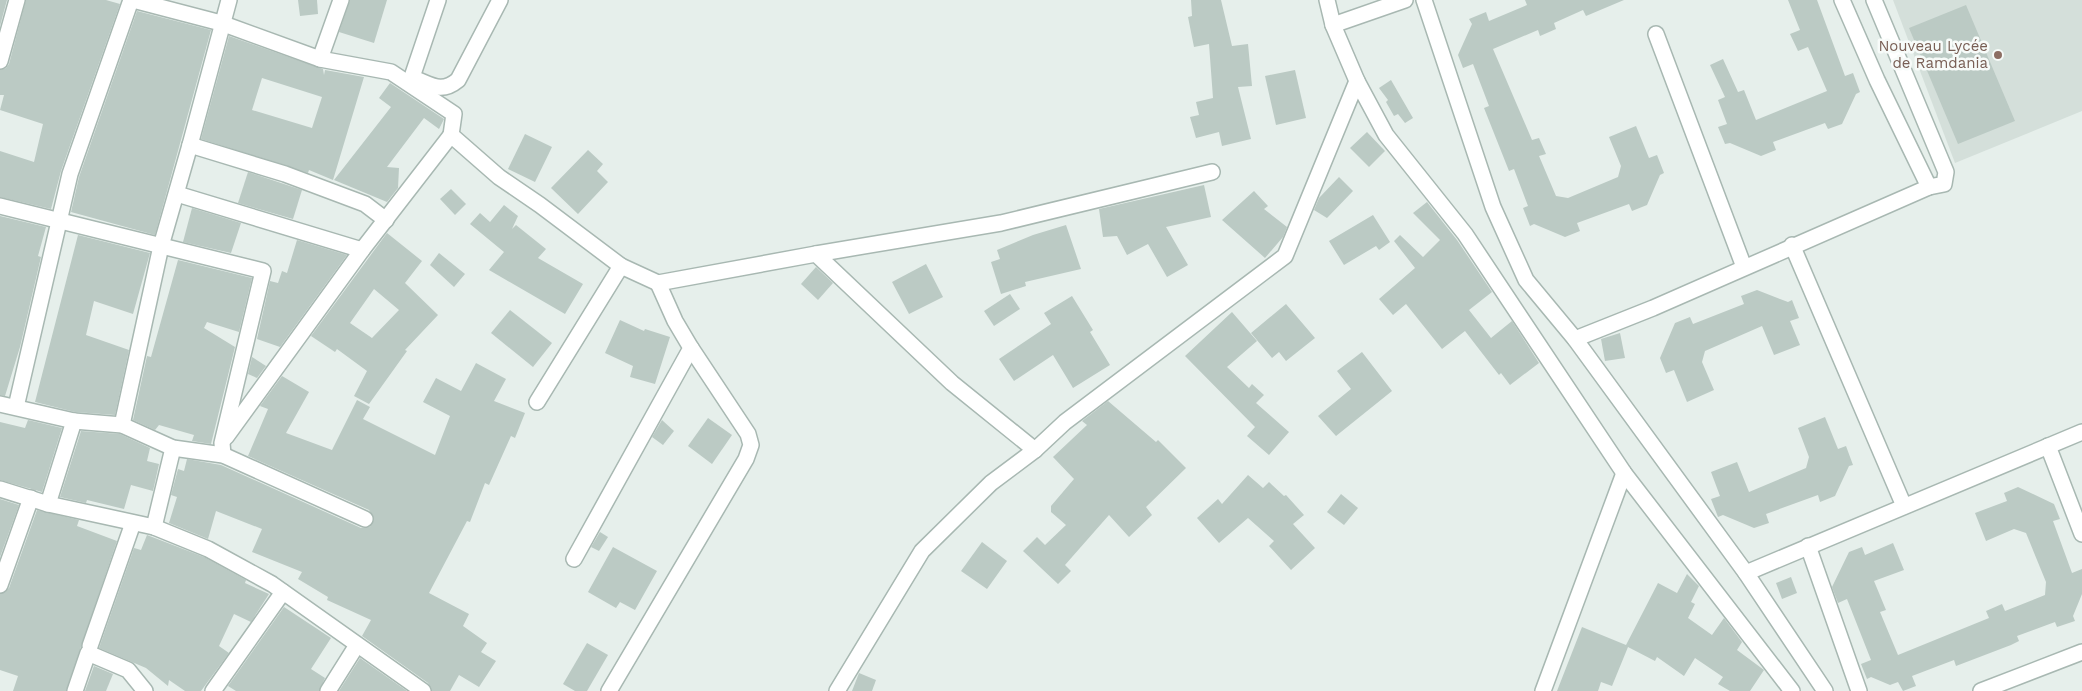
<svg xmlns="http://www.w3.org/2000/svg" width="2082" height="691" font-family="'Work Sans',sans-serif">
	<rect width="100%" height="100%" fill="#e6efeb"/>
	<polygon fill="#d4dfda" points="1893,0 2082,0 2082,111 1955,163"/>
	<g fill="#bbcac4" fill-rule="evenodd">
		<polygon points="0,0 7,0 0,26"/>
		<polygon points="26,0 106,0 120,4 61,171 51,209 0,197 0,151 34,162 43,124 0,110 4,95 0,95 0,70 6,68 9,64"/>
		<polygon points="298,0 317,0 318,14 300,16"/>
		<polygon points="350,0 387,0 374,43 339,32"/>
		<polygon points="1191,0 1221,0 1232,46 1248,44 1252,86 1238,87 1251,139 1222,146 1219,132 1196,138 1190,117 1199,115 1196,102 1213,98 1209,44 1194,47 1188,17 1192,16"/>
		<polygon points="1525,0 1624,0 1586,16 1583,10 1554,23 1556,29 1540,36 1538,30 1493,49 1532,140 1539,138 1546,154 1539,156 1556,196 1568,198 1618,177 1621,166 1609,137 1636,126 1649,158 1657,155 1664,173 1660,175 1647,205 1632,211 1629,204 1577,223 1580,231 1565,237 1534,224 1530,226 1523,208 1528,206 1514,169 1509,171 1484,108 1489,106 1473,64 1463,68 1458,55 1472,24 1469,19 1486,12 1489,21 1527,5"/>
		<polygon points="1788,0 1817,0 1845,76 1853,73 1860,92 1856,94 1842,124 1828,129 1825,123 1773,142 1776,150 1761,156 1730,143 1725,144 1718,127 1727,124 1718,100 1725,97 1710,65 1723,59 1738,92 1744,90 1756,120 1827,91 1808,47 1798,51 1790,34 1800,30"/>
		<polygon points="1966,5 2015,121 1958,144 1909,28"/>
		<polygon points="137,11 211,30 155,235 71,212 79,177"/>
		<path d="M229 36 323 69 324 75 325 70 364 77 333 180 309 170 308 173 201 139ZM262 78 322 97 312 128 252 110Z"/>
		<polygon points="1295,70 1306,118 1276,125 1265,76"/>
		<polygon points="1391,80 1413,118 1405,123 1398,114 1394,116 1386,102 1388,100 1379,88"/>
		<polygon points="390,83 444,119 439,129 424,118 387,167 399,168 398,188 387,202 334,180 391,107 379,98"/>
		<polygon points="1367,132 1385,151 1369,167 1350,148"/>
		<polygon points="525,134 552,147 535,182 508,169"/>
		<polygon points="588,150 603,164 597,171 608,182 578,214 551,188"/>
		<polygon points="248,172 302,190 293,219 238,203"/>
		<polygon points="1339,177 1353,191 1327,218 1314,210 1319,198"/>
		<polygon points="1204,185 1211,217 1166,227 1188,265 1167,277 1148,244 1127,255 1117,236 1103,237 1099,209"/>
		<polygon points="451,189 466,204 455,215 440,199"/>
		<polygon points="1254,191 1268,206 1264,209 1287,227 1283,237 1265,258 1222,220"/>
		<polygon points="1427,202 1457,240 1492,292 1469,310 1491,338 1512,321 1539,363 1510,385 1501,373 1499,375 1465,331 1442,349 1406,304 1393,315 1379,299 1415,268 1394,241 1400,235 1423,257 1440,240 1413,213"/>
		<polygon points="504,205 518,216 512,229 516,225 546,249 538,258 583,284 565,314 489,270 504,252 470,224 480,213 490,222"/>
		<polygon points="192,208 241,223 231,253 183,242"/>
		<polygon points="1373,215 1390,242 1379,250 1376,246 1344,265 1329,241"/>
		<polygon points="0,216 46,227 38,256 41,257 20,347 5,396 0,395"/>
		<polygon points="1066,225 1081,269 1025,282 1026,286 1001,294 991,262 1000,259 997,250 1033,235"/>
		<path d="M387 233 422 261 405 283 438 315 405 350 407 351 369 404 354 396 367 371 337 349 335 352 311 336ZM374 289 399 310 372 338 350 323Z"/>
		<polygon points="78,235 150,253 133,314 94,301 86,335 129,350 115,415 75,412 35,402"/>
		<polygon points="297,240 347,255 280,347 257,339 270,281 278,283 282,271 287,273"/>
		<polygon points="439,253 465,274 454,287 430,265"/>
		<polygon points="178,260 252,278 239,332 207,322 204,328 235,347 211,444 192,441 194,435 159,425 155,430 133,420 147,356 151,357"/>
		<polygon points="926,264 943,297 909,314 892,282"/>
		<polygon points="816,267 833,283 818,300 801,284"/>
		<polygon points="1757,290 1788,302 1792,300 1799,318 1790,321 1800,345 1774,355 1762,326 1705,351 1702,362 1714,390 1687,402 1674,370 1666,373 1660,358 1675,323 1690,317 1693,324 1744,304 1741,296"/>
		<polygon points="1010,294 1020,309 994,326 984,311"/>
		<polygon points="1072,296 1093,330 1090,332 1110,365 1073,388 1053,355 1014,381 999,359 1051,324 1044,313"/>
		<polygon points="1286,304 1315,338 1286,361 1279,352 1272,358 1251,333"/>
		<polygon points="510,310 552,343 533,367 491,333"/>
		<polygon points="1232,312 1257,341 1227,367 1249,388 1252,384 1264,395 1256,403 1289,432 1269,455 1247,436 1255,427 1185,356"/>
		<polygon points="620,320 644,331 645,329 670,337 655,384 630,377 633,366 605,353"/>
		<polygon points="1620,333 1625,358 1605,361 1601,339"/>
		<polygon points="1362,352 1392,391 1336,436 1318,416 1351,389 1337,371"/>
		<polygon points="252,357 266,366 257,378 248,374"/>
		<polygon points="476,363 506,379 494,401 525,413 515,438 511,436 489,485 485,483 470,522 467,521 429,593 469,614 463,626 487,643 481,652 496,661 479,687 459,675 450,691 432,691 428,683 362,636 371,620 327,600 328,597 298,579 302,572 252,552 262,529 216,511 208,539 169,523 177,497 171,495 178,469 184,471 187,459 221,465 361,528 370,527 374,519 369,510 248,456 268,409 260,406 282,376 309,392 286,433 332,450 357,400 370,407 363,419 435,455 450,416 423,402 436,378 461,391"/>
		<polygon points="1108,401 1156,442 1158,440 1186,468 1146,507 1152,515 1129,537 1109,515 1065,565 1071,571 1058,584 1023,551 1037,537 1045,545 1066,525 1051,512 1051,506 1074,479 1053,457 1087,425 1082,421"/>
		<polygon points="1825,417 1838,449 1846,446 1853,465 1849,466 1835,496 1820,502 1818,495 1766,514 1769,523 1754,528 1723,515 1718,517 1711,499 1720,496 1711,472 1737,462 1749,492 1806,468 1809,457 1798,428"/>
		<polygon points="708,418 732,435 712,464 688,446"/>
		<polygon points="28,420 62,428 42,492 0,480 0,422 25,428"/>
		<polygon points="662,420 674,431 663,445 652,437"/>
		<polygon points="81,431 120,434 150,448 147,461 159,464 153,491 131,485 124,509 87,500 86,503 60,497"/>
		<polygon points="1248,475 1263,488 1269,482 1284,496 1286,495 1304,515 1293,524 1315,548 1291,570 1269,546 1274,541 1248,518 1219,543 1197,518 1218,499 1222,504"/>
		<polygon points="2018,487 2054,504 2060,519 2053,521 2072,573 2082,569 2082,594 2073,616 2075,621 2057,627 2055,622 2017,636 2019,641 2011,645 1956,666 1954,660 1912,676 1916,686 1903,691 1898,682 1890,685 1871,677 1867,679 1861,664 1871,660 1847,599 1838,603 1832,587 1849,552 1862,547 1865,555 1893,543 1904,570 1874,581 1886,610 1880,612 1898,655 1989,618 1986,611 2002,604 2005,611 2045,595 2046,582 2026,533 2014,529 1986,541 1975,513 2007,501 2004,493"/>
		<polygon points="1341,494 1358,508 1344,525 1327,512"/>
		<polygon points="0,499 19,505 0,557"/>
		<polygon points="37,510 79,520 77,526 117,541 66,691 13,691 18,676 0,670 0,594 9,588"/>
		<polygon points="600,532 608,537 599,551 591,547"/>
		<polygon points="147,535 204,557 246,580 245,583 269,594 251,622 234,614 219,646 229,653 201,691 185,691 169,680 168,686 146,668 99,648 134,548 141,550"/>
		<polygon points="982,542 1007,561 987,589 961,571"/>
		<polygon points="613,547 657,571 635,610 620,602 616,608 588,592"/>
		<polygon points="1687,574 1699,586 1691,602 1695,604 1688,618 1712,635 1724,618 1742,642 1737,650 1764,670 1750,691 1730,691 1718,684 1723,677 1695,658 1684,676 1657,657 1655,661 1628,647 1612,686 1601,682 1598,691 1557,691 1582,627 1626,645 1658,583 1677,593"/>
		<polygon points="1791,577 1797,593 1782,599 1776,583"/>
		<polygon points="284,607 331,638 311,669 325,678 319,691 236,691 228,686"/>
		<polygon points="587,643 608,655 587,691 575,691 563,684"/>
		<polygon points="360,658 407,691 339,691"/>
		<polygon points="94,666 113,674 106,691 85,691"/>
		<polygon points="859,673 876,680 872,691 852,691"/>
	</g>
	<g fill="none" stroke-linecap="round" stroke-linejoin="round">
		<defs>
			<g id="street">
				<polyline points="133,0 221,23 320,59 391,72 454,114 451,135 499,177 540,205 621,266 658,283 816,254 952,383 1035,450"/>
				<polyline points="1327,0 1333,25 1357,81 1386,135 1465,234 1624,473 1792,691"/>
				<polyline points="1424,0 1493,207 1526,280 1575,339 1746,573 1825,691"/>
				<polyline points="1842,0 1877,80 1929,187"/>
				<polyline points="1333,25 1405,0"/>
				<polyline points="1656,34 1744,267"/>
				<polyline points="320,59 341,0"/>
				<polyline points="0,61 17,0"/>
				<path d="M413 78C432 85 441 94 458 80L500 0"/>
				<polyline points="410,83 438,0"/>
				<polyline points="190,145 229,0"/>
				<polyline points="177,194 362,250"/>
				<polyline points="0,206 263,271 222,443 223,455"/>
				<polyline points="1792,245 1904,506"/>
				<polyline points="816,254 1001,223 1212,172"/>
				<polyline points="1575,339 1653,308 1929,187 1944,184 1946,172 1874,0"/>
				<polyline points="537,402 621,266"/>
				<polyline points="0,404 74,421 122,425 173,448 223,455 365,519"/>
				<polyline points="16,407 70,174 131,0"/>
				<polyline points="122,425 161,246 190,145 285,174 365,204 386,220"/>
				<polyline points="226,437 362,250 451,135"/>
				<polyline points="2048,446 2082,534"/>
				<polyline points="0,489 48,504 154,527 208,549 272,584 423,691"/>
				<polyline points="48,504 74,421"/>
				<polyline points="154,527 173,448"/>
				<polyline points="1808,546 1859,691"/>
				<polyline points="574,559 691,348 675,321 658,283"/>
				<polyline points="1746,573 2082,432"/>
				<polyline points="0,585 31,498"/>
				<polyline points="90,646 133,523"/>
				<polyline points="75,691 88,653 128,670 145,691"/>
				<polyline points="213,691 283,592"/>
				<polyline points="328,691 357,645"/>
				<polyline points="609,691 746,459 751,445 748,434 691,348"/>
				<polyline points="837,691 922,551 991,483 1035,450 1065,422 1285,256 1357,81"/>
				<polyline points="1543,691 1624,473"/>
				<polyline points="1981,691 2082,652"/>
			</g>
		</defs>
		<use href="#street" stroke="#a8b8b2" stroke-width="18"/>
		<use href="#street" stroke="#fff" stroke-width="15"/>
	</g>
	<circle fill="#8d6e63" stroke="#f7fbf9" stroke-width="2" cx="1998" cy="55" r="5"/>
	<g text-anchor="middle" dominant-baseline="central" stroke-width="5" stroke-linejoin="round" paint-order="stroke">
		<g font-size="15" fill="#785e54" stroke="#f7fbf9" text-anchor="end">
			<text x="1988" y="46">Nouveau Lycée<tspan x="1988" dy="17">de Ramdania</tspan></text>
		</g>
	</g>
</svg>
